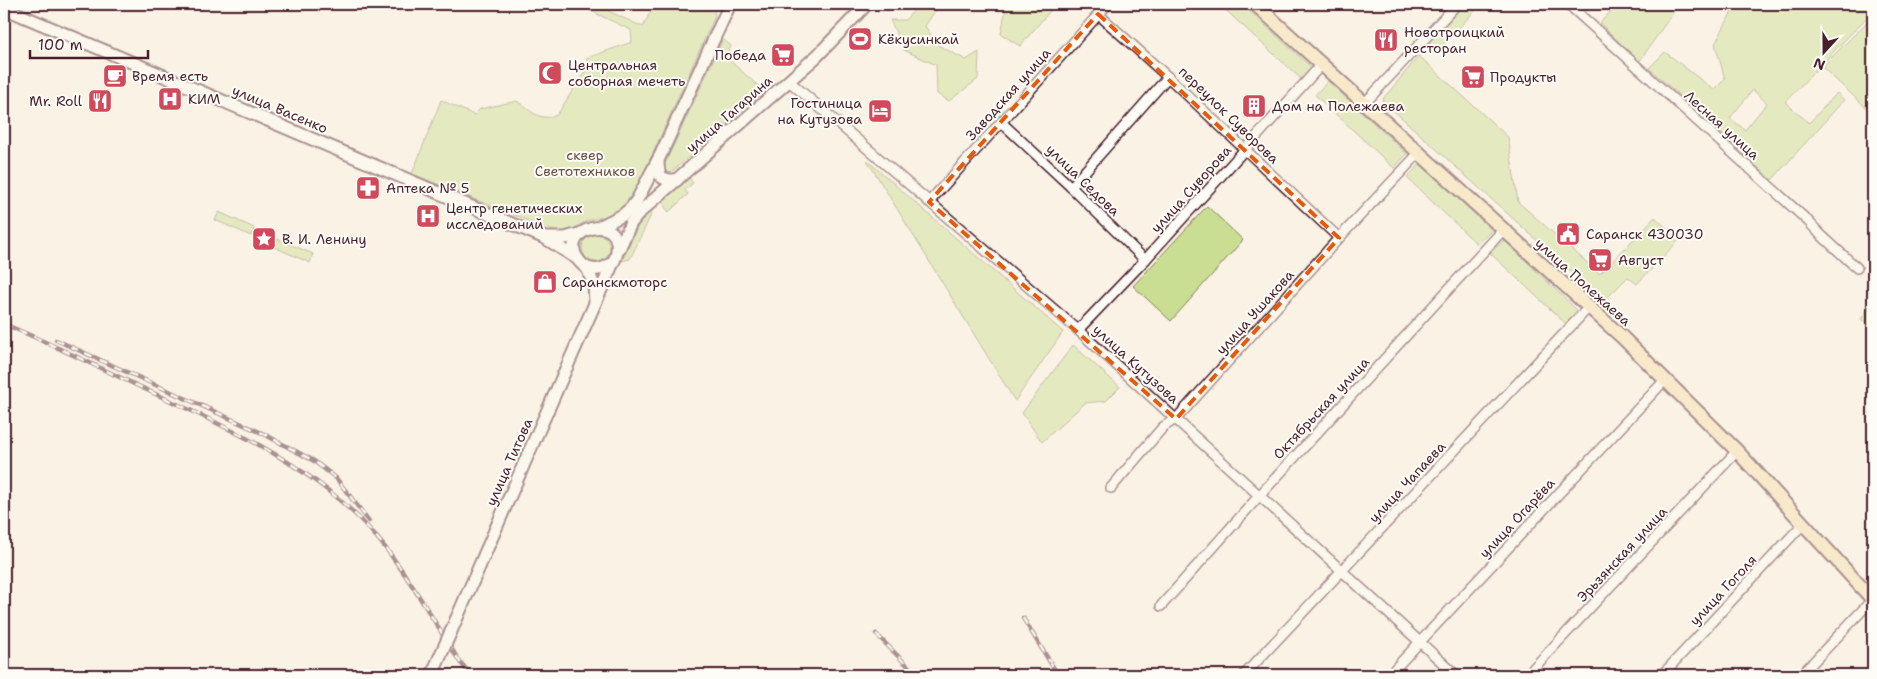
<svg xmlns="http://www.w3.org/2000/svg" width="1877" height="679" font-family="'Shantell Sans',sans-serif">
	<rect width="100%" height="100%" fill="#faf2e5"/>
	<filter id="ink" filterUnits="userSpaceOnUse"><feTurbulence type="fractalNoise" baseFrequency=".02" numOctaves="2"/><feDisplacementMap in="SourceGraphic" scale="10" xChannelSelector="R" yChannelSelector="G"/><feConvolveMatrix kernelMatrix="1 2 1 2 8 2 1 2 1" color-interpolation-filters="sRGB"/></filter>
	<g filter="url(#ink)">
		<g fill="#c9de93" stroke="#8a7e5f" fill-rule="evenodd">
			<path d="M581 4H593L643 27 654 4H709L714 9 715 16 638 186 623 207 610 215 586 221 570 231 559 233 412 174 441 100 474 115 480 109 517 101C531 111 540 122 557 115L585 71 587 65V58L632 42 631 30 580 6Z"/>
			<polygon points="920,4 940,4 925,26 938,45 966,60 979,52 978,79 949,101 937,94 936,65 904,50 890,20 905,20"/>
			<polygon points="1018,4 1056,4 1020,46 1001,34 1006,7"/>
			<polygon points="1219,4 1242,4 1312,68 1301,79"/>
			<polygon points="1465,4 1481,4 1434,55 1425,47"/>
			<polygon points="1617,4 1679,4 1639,62 1600,23"/>
			<path d="M1731 4H1873V11L1785 102 1809 123 1837 93 1844 100 1772 180 1649 68 1665 52 1714 90 1725 79 1715 44 1735 6ZM1753 90 1767 103 1745 130 1730 118Z"/>
			<polygon points="1873,16 1873,114 1822,67"/>
			<polygon points="723,39 731,46 726,57 757,85 767,89 669,174 666,174 663,168"/>
			<polygon points="1419,56 1508,137 1518,202 1600,274 1655,217 1679,240 1637,284 1628,277 1604,301 1382,100"/>
			<polygon points="1328,81 1407,154 1394,168 1315,95"/>
			<polygon points="867,160 1063,332 1015,401"/>
			<polygon points="1420,164 1492,230 1477,244 1407,178"/>
			<polygon points="688,176 693,183 685,190 688,194 669,212 665,207 663,199"/>
			<polygon points="1207,206 1243,240 1171,321 1133,286"/>
			<polygon points="650,210 652,213 630,259 622,261 641,220"/>
			<polygon points="219,212 254,228 251,236 215,220"/>
			<circle cx="596" cy="248" r="14"/>
			<polygon points="278,239 313,254 310,263 274,247"/>
			<polygon points="1504,240 1577,310 1566,324 1490,253"/>
			<polygon points="1873,301 1873,328 1861,319"/>
			<polygon points="1073,345 1120,387 1106,401 1085,403 1042,442 1022,413"/>
		</g>
		<g fill="none" stroke-linecap="round" stroke-linejoin="round">
			<defs>
				<g id="street">
					<polyline points="1568,4 1808,221 1820,234 1857,268"/>
					<polyline points="1098,14 1168,77 1339,238"/>
					<polyline points="789,81 1078,330 1456,675"/>
					<polyline points="1364,104 1457,4"/>
					<polyline points="1001,122 1071,187 1145,260"/>
					<polyline points="1071,187 1168,77"/>
					<polyline points="929,202 1108,4"/>
					<polyline points="1078,330 1145,260 1322,64"/>
					<polyline points="1111,488 1163,427 1176,419 1339,238 1419,153"/>
					<polyline points="1161,606 1259,496 1503,230"/>
					<polyline points="1244,675 1589,307"/>
					<polyline points="1389,675 1665,380"/>
					<polyline points="1527,675 1737,451"/>
					<polyline points="1662,675 1804,523"/>
					<polyline points="1801,675 1872,600"/>
				</g>
				<g id="secondary">
					<polyline points="4,8 545,238 578,259"/>
					<path d="M658 160C658 176 660 181 677 180"/>
					<polyline points="599,227 623,215 631,208 637,200 661,154 730,4"/>
					<polyline points="547,238 565,238 579,234"/>
					<polyline points="618,251 631,223 640,212 817,56 867,4"/>
					<polyline points="587,268 594,285 595,301"/>
					<path d="M530 450 616 256C628 208 552 228 580 262 589 273 604 271 614 261"/>
				</g>
				<polyline id="primary" points="1255,4 1622,337 1737,451 1873,600"/>
			</defs>
			<use href="#street" stroke="#4a1f2b" stroke-width="12"/>
			<use href="#secondary" stroke="#4a1f2b" stroke-width="15"/>
			<use href="#primary" stroke="#4a1f2b" stroke-width="16"/>
			<use href="#street" stroke="#fdfcf7" stroke-width="9"/>
			<use href="#secondary" stroke="#fdfcf7" stroke-width="11"/>
			<use href="#primary" stroke="#f9deab" stroke-width="12"/>
			<defs>
				<g id="rail">
					<path d="M4 324C48 342 91 364 134 384 211 420 297 456 358 517 400 558 428 613 460 662L471 675"/>
					<polyline points="56,340 262,433 314,461 336,478 369,521"/>
					<polyline points="1023,618 1058,675"/>
					<polyline points="876,634 910,668 922,675"/>
				</g>
			</defs>
			<use href="#rail" stroke="#4a1f2b" stroke-width="4.5"/>
			<use href="#rail" stroke="#fdfcf7" stroke-width="2.5" stroke-dasharray="8" stroke-linecap="butt"/>
			<defs>
				<polyline id="secondary-bridge" points="432,675 530,450"/>
			</defs>
			<use href="#secondary-bridge" stroke="#4a1f2b" stroke-width="15" stroke-linecap="butt"/>
			<use href="#secondary-bridge" stroke="#fdfcf7" stroke-width="11"/>
		</g>
	</g>
	<path d="M0 0H1877V679H0ZM1098 14 1339 238 1176 419 929 202Z" fill="#faf2e5" fill-opacity=".55" fill-rule="evenodd"/>
	<path fill="none" stroke="#e8590c" stroke-width="4" stroke-dasharray="10 6" stroke-linejoin="round" d="M1098 14 1339 238 1176 419 929 202Z"/>
	<defs>
		<symbol id="stadium-square" viewBox="-11 -11 22 22"><rect x="-9" y="-9" width="18" height="18" rx="4" fill="#d1495b" stroke="#fdfcf7"/><path d="M0-5a6.5 5 0 1 0 0 10a6.5 5 0 1 0 0-10ZM-3.5-1.8h7v3.6h-7Z" fill="#fff"/></symbol>
		<symbol id="restaurant-square" viewBox="-11 -11 22 22"><rect x="-9" y="-9" width="18" height="18" rx="4" fill="#d1495b" stroke="#fdfcf7"/><path d="M-5-6h1v4h1v-4h1v4h1v-4h1v5L-1.5 .5V6h-2V.5L-5-1ZM5-6V6H3V1.5H1.5Q1.5-4 5-6Z" fill="#fff"/></symbol>
		<symbol id="supermarket-square" viewBox="-11 -11 22 22"><rect x="-9" y="-9" width="18" height="18" rx="4" fill="#d1495b" stroke="#fdfcf7"/><path d="M-6-5.5h2.5l.6 2H6L4.5 2H-2.5L-4.4-4H-6ZM-1.5 3.2a1.3 1.3 0 1 0 .1 0ZM3 3.2a1.3 1.3 0 1 0 .1 0Z" fill="#fff"/></symbol>
		<symbol id="mosque-square" viewBox="-11 -11 22 22"><rect x="-9" y="-9" width="18" height="18" rx="4" fill="#d1495b" stroke="#fdfcf7"/><path d="M3.5-4.9A6 6 0 1 0 3.5 4.9A5 5 0 1 1 3.5-4.9Z" fill="#fff"/></symbol>
		<symbol id="cafe-square" viewBox="-11 -11 22 22"><rect x="-9" y="-9" width="18" height="18" rx="4" fill="#d1495b" stroke="#fdfcf7"/><path d="M-5.5-4.5H6V0H3Q3 3.5 0 3.5H-2.5Q-5.5 3.5-5.5 0ZM3-3.2v2h1.7v-2ZM-6 4.5H4V6H-6Z" fill="#fff"/></symbol>
		<symbol id="hospital-square" viewBox="-11 -11 22 22"><rect x="-9" y="-9" width="18" height="18" rx="4" fill="#d1495b" stroke="#fdfcf7"/><path d="M-5-5h3v3.5h4V-5h3V5h-3V1.5h-4V5h-3Z" fill="#fff"/></symbol>
		<symbol id="building-square" viewBox="-11 -11 22 22"><rect x="-9" y="-9" width="18" height="18" rx="4" fill="#d1495b" stroke="#fdfcf7"/><path d="M-4-6H4V6H1V3H-1V6H-4ZM-2.5-4.3h1.7v1.8h-1.7ZM.8-4.3h1.7v1.8H.8ZM-2.5-1h1.7V.8h-1.7ZM.8-1h1.7V.8H.8Z" fill="#fff"/></symbol>
		<symbol id="hotel-square" viewBox="-11 -11 22 22"><rect x="-9" y="-9" width="18" height="18" rx="4" fill="#d1495b" stroke="#fdfcf7"/><path d="M-6-4.5h1.5V1H6V5H4.5V3h-9V5H-6ZM-4 0a1.8 1.8 0 1 1 3.6 0ZM.5 0V-2.5h3Q6-2.5 6 0Z" fill="#fff"/></symbol>
		<symbol id="pharmacy-square" viewBox="-11 -11 22 22"><rect x="-9" y="-9" width="18" height="18" rx="4" fill="#d1495b" stroke="#fdfcf7"/><path d="M-2-6h4v4h4v4h-4v4h-4v-4h-4v-4h4Z" fill="#fff"/></symbol>
		<symbol id="civic-square" viewBox="-11 -11 22 22"><rect x="-9" y="-9" width="18" height="18" rx="4" fill="#d1495b" stroke="#fdfcf7"/><path d="M-.6-6.5H3V-4.5H.6V-3L4-1V1h2V6H-6V1h2V-1L-.6-3ZM-1.2 2.5V6h2.4V2.5Z" fill="#fff"/></symbol>
		<symbol id="sight-square" viewBox="-11 -11 22 22"><rect x="-9" y="-9" width="18" height="18" rx="4" fill="#d1495b" stroke="#fdfcf7"/><path d="M0-6L1.8-2.2L6-1.7L2.9 1.2L3.7 5.4L0 3.3L-3.7 5.4L-2.9 1.2L-6-1.7L-1.8-2.2Z" fill="#fff"/></symbol>
		<symbol id="shop-square" viewBox="-11 -11 22 22"><rect x="-9" y="-9" width="18" height="18" rx="4" fill="#d1495b" stroke="#fdfcf7"/><path d="M-5-2.5h2.3a2.7 3.5 0 0 1 5.4 0H5L5.5 6h-11ZM-1.5-2.5h3a1.5 2.3 0 0 0-3 0Z" fill="#fff"/></symbol>
	</defs>
	<g fill-rule="evenodd">
		<use href="#stadium-square" x="846" y="25" width="28" height="28"/>
		<use href="#restaurant-square" x="1372" y="26" width="28" height="28"/>
		<use href="#supermarket-square" x="769" y="41" width="28" height="28"/>
		<use href="#mosque-square" x="536" y="59" width="28" height="28"/>
		<use href="#cafe-square" x="101" y="62" width="28" height="28"/>
		<use href="#supermarket-square" x="1459" y="63" width="28" height="28"/>
		<use href="#hospital-square" x="156" y="85" width="28" height="28"/>
		<use href="#restaurant-square" x="86" y="87" width="28" height="28"/>
		<use href="#building-square" x="1240" y="92" width="28" height="28"/>
		<use href="#hotel-square" x="866" y="97" width="28" height="28"/>
		<use href="#pharmacy-square" x="354" y="174" width="28" height="28"/>
		<use href="#hospital-square" x="414" y="202" width="28" height="28"/>
		<use href="#civic-square" x="1554" y="220" width="28" height="28"/>
		<use href="#sight-square" x="250" y="225" width="28" height="28"/>
		<use href="#supermarket-square" x="1586" y="246" width="28" height="28"/>
		<use href="#shop-square" x="531" y="268" width="28" height="28"/>
	</g>
	<g text-anchor="middle" dominant-baseline="central" stroke-width="4" stroke-linejoin="round" paint-order="stroke">
		<g font-size="14" fill="#4a1f2b" stroke="#fdfcf7" text-anchor="start">
			<text x="1404" y="32">Новотроицкий<tspan x="1404" dy="16">ресторан</tspan></text>
			<text x="878" y="39">Кёкусинкай</text>
			<text x="766" y="55" text-anchor="end">Победа</text>
			<text x="568" y="65">Центральная<tspan x="568" dy="16">соборная мечеть</tspan></text>
			<text x="132" y="76">Время есть</text>
			<text x="1490" y="77">Продукты</text>
			<text x="188" y="99">КИМ</text>
			<text x="82" y="101" text-anchor="end">Mr. Roll</text>
			<text x="862" y="103" text-anchor="end">Гостиница<tspan x="862" dy="16">на Кутузова</tspan></text>
			<text x="1272" y="106">Дом на Полежаева</text>
			<text x="386" y="188">Аптека № 5</text>
			<text x="446" y="208">Центр генетических<tspan x="446" dy="16">исследований</tspan></text>
			<text x="1586" y="234">Саранск 430030</text>
			<text x="282" y="239">В. И. Ленину</text>
			<text x="1618" y="260">Август</text>
			<text x="562" y="282">Саранскмоторс</text>
		</g>
		<g font-size="14" fill="#4a1f2b" stroke="#fdfcf7">
			<text transform="translate(1008 94) rotate(-48)">Заводская улица</text>
			<text transform="translate(280 109) rotate(23)">улица Васенко</text>
			<text transform="translate(729 114) rotate(-41)">улица Гагарина</text>
			<text transform="translate(1229 115) rotate(44)">переулок Суворова</text>
			<text transform="translate(1722 125) rotate(42)">Лесная улица</text>
			<text transform="translate(1083 180) rotate(44)">улица Седова</text>
			<text transform="translate(1191 189) rotate(-48)">улица Суворова</text>
			<text transform="translate(1583 282) rotate(42)">улица Полежаева</text>
			<text transform="translate(1255 312) rotate(-48)">улица Ушакова</text>
			<text transform="translate(1136 364) rotate(42)">улица Кутузова</text>
			<text transform="translate(1321 408) rotate(-47)">Октябрьская улица</text>
			<text transform="translate(509 462) rotate(-66)">улица Титова</text>
			<text transform="translate(1407 482) rotate(-47)">улица Чапаева</text>
			<text transform="translate(1517 518) rotate(-47)">улица Огарёва</text>
			<text transform="translate(1622 554) rotate(-47)">Эрьзянская улица</text>
			<text transform="translate(1723 590) rotate(-47)">улица Гоголя</text>
		</g>
		<g font-size="14" fill="#6a4f45" stroke="#fdfcf7">
			<text x="585" y="155">сквер<tspan x="585" dy="16">Светотехников</tspan></text>
		</g>
	</g>
	<rect width="1877" height="679" fill="none" stroke="#fdfcf7" stroke-width="20"/>
	<rect x="10" y="10" width="1857" height="659" fill="none" stroke="#4a1f2b" stroke-width="2" filter="url(#ink)"/>
	<g transform="translate(1824 52) rotate(201)" stroke="#fdfcf7" stroke-width="4" paint-order="stroke">
	<path d="M0-4L9 19L0 12L-9 19Z" fill="#4a1f2b"/>
	<text y="-8" font-size="14" font-weight="bold" text-anchor="middle" fill="#4a1f2b">N</text>
	</g>
	<path d="M30 50v8h118v-8" fill="none" stroke="#4a1f2b" stroke-width="2.5"/>
	<text x="38" y="50" font-size="15" fill="#4a1f2b" stroke="#fdfcf7" stroke-width="4" paint-order="stroke">100 m</text>
</svg>
